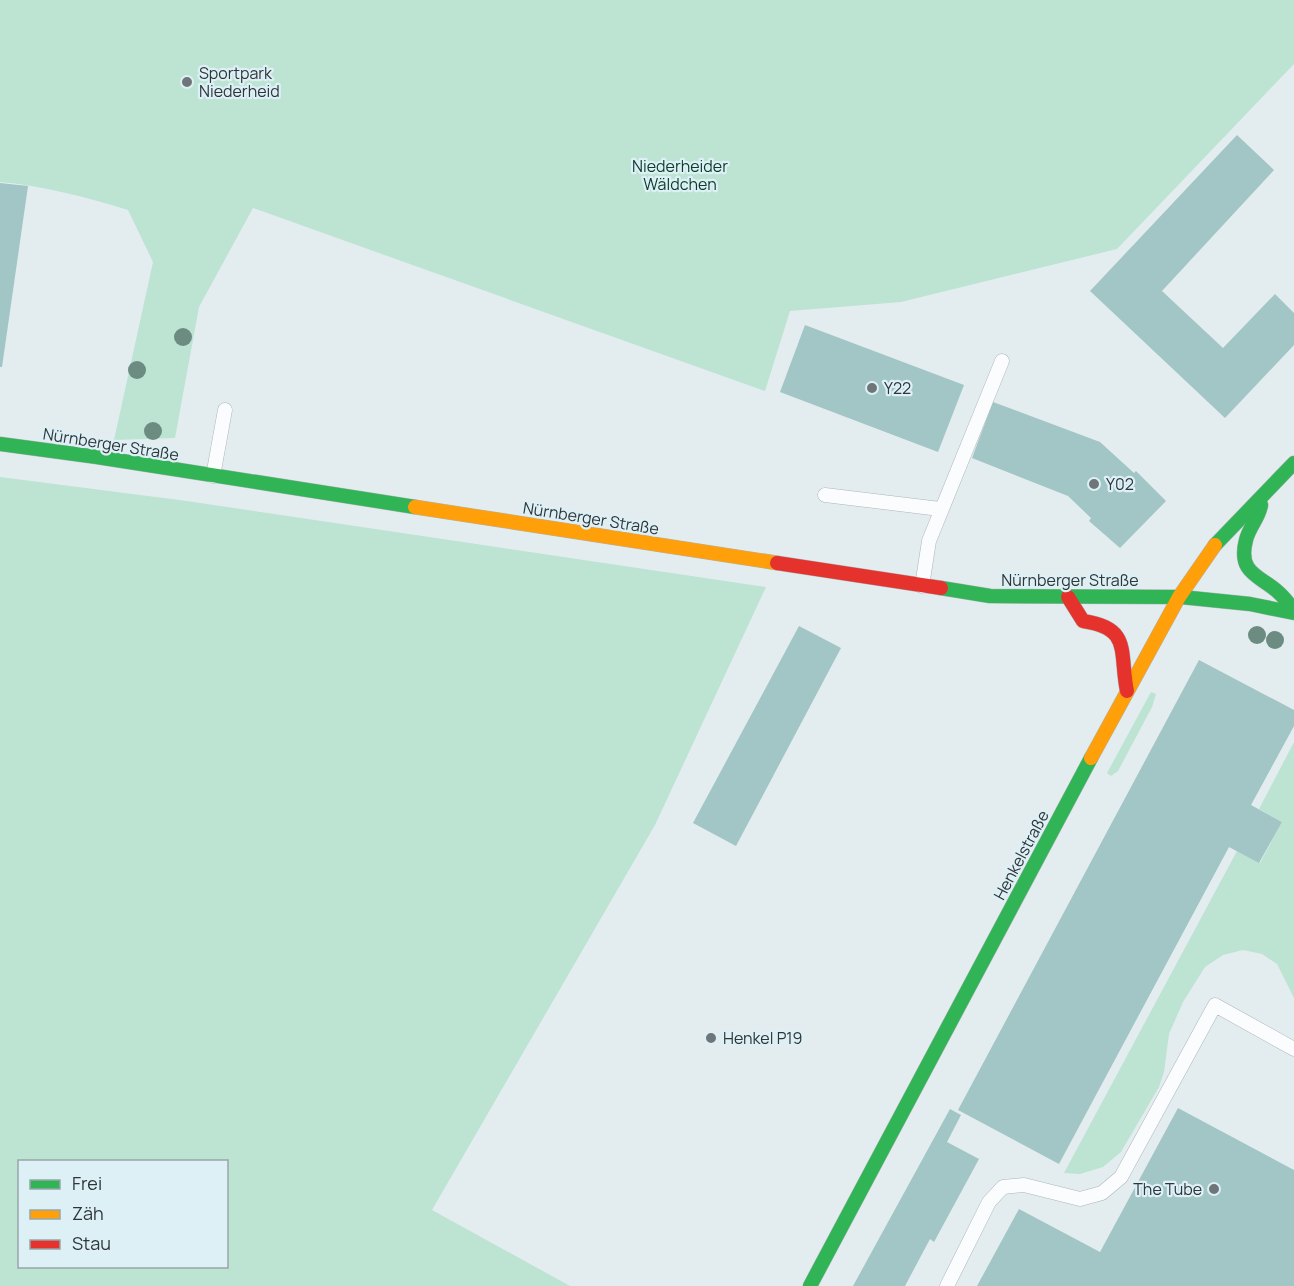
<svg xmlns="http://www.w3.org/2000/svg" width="1294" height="1286" font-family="Manrope,sans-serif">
	<rect width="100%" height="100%" fill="#e3edf0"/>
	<g fill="#bde3d3" fill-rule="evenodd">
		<path d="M0 0H1294V64L1117 249 901 302 790 311 765 391 253 208 199 307 175 438 114 440 153 262 128 210C86 197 44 186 0 182Z"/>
		<path d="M0 477 187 501 766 587 655 825 432 1210 570 1286H0ZM20 1162H226V1266H20Z"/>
		<polygon points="1151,692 1156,694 1152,707 1118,771 1111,776 1107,773"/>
		<polygon points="1294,742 1294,998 1277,964 1262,954 1243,950 1223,955 1205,967 1183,1002 1169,1034 1164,1072 1159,1087 1121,1152 1103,1167 1080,1174 1064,1173 1237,851 1260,863 1282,822 1259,809"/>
	</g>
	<g fill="#a2c5c5">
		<polygon points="1237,135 1274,170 1162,291 1223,348 1275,294 1294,313 1294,345 1225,418 1090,291"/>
		<polygon points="0,183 28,186 2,367 0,367"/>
		<polygon points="805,325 964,385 938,452 780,392"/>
		<polygon points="993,402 1100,442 1134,473 1136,471 1166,501 1120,548 1089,521 1091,518 1068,496 972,458"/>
		<polygon points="799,626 841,648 736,846 693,823"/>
		<polygon points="1199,660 1294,710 1294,726 1251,805 1282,822 1259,863 1229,847 1059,1164 958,1110"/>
		<polygon points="1178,1108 1294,1170 1294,1286 977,1286 1019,1209 1100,1252"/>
		<polygon points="950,1109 961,1115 947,1142 979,1159 934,1242 930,1239 905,1286 853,1286"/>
	</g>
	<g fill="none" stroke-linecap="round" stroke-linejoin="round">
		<defs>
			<g id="lane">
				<polyline points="213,476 225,410"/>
				<polyline points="825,495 940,509"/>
				<polyline points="922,586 929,541 1002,361"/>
				<polyline points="947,1286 989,1202 1003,1187 1024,1185 1080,1199 1102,1193 1121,1177 1215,1005 1294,1049"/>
			</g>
			<g id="fast">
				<polyline points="0,444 97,457 415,507"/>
				<path d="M1261 505C1259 518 1249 527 1246 540 1237 574 1261 576 1278 592 1284 597 1289 604 1294 610"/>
				<polyline points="1215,545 1294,463"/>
				<polyline points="941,588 990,596 1181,597 1250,604 1294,613"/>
				<polyline points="810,1286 1091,758"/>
			</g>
			<g id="slow">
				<polyline points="415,507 777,563"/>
				<polyline points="1091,758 1179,597 1215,545"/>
			</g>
			<g id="jam">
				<polyline points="777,563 941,588"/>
				<path d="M1068 597 1083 621C1132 628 1119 652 1127 691"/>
			</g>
		</defs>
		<use href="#lane" stroke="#aeb5b8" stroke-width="15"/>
		<use href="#fast" stroke="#aeb5b8" stroke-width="15"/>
		<use href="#slow" stroke="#aeb5b8" stroke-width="15"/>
		<use href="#jam" stroke="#aeb5b8" stroke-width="15"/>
		<use href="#lane" stroke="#fbfcfd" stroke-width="14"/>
		<use href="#fast" stroke="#30b455" stroke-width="14"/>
		<use href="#slow" stroke="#ff9f0a" stroke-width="14"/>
		<use href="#jam" stroke="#e5322d" stroke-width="14"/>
	</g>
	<g fill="#6c8c82">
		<circle cx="183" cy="337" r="9"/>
		<circle cx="137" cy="370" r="9"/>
		<circle cx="153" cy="431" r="9"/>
		<circle cx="1257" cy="635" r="9"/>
		<circle cx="1275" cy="640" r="9"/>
	</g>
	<g fill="#6e7679" stroke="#ddf0f6" stroke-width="2">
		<circle cx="187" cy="82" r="6"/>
		<circle cx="872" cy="388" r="6"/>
		<circle cx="1094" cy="484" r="6"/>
		<circle cx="711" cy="1038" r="6"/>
		<circle cx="1214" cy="1189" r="6"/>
	</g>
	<g text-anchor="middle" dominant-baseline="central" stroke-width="4.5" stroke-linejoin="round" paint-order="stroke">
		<g font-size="16" fill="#2f3639" stroke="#ddf0f6" text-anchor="start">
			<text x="199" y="73">Sportpark<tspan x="199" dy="18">Niederheid</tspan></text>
			<text x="884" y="388">Y22</text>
			<text x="1106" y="484">Y02</text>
			<text x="723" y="1038">Henkel P19</text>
			<text x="1202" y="1189" text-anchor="end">The Tube</text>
		</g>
		<g font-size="16" fill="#0b3c28" stroke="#ddf0f6">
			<text x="680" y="166">Niederheider<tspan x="680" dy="18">Wäldchen</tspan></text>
		</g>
		<g font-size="16" fill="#2f3639" stroke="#ddf0f6">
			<text transform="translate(111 444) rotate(9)">Nürnberger Straße</text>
			<text transform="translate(591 518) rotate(9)">Nürnberger Straße</text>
			<text x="1070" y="580">Nürnberger Straße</text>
			<text transform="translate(1021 855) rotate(-62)">Henkelstraße</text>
		</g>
	</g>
	<rect x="18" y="1160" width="210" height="108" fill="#ddf0f6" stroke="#97a6aa" stroke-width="1.5"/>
	<rect x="30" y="1180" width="30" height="9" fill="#30b455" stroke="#97a6aa" stroke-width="1.5"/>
	<text x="72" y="1190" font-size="18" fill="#2f3639">Frei</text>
	<rect x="30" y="1210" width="30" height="9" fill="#ff9f0a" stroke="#97a6aa" stroke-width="1.5"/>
	<text x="72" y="1220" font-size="18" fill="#2f3639">Zäh</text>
	<rect x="30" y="1240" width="30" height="9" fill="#e5322d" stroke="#97a6aa" stroke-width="1.5"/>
	<text x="72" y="1250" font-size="18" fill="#2f3639">Stau</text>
</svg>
